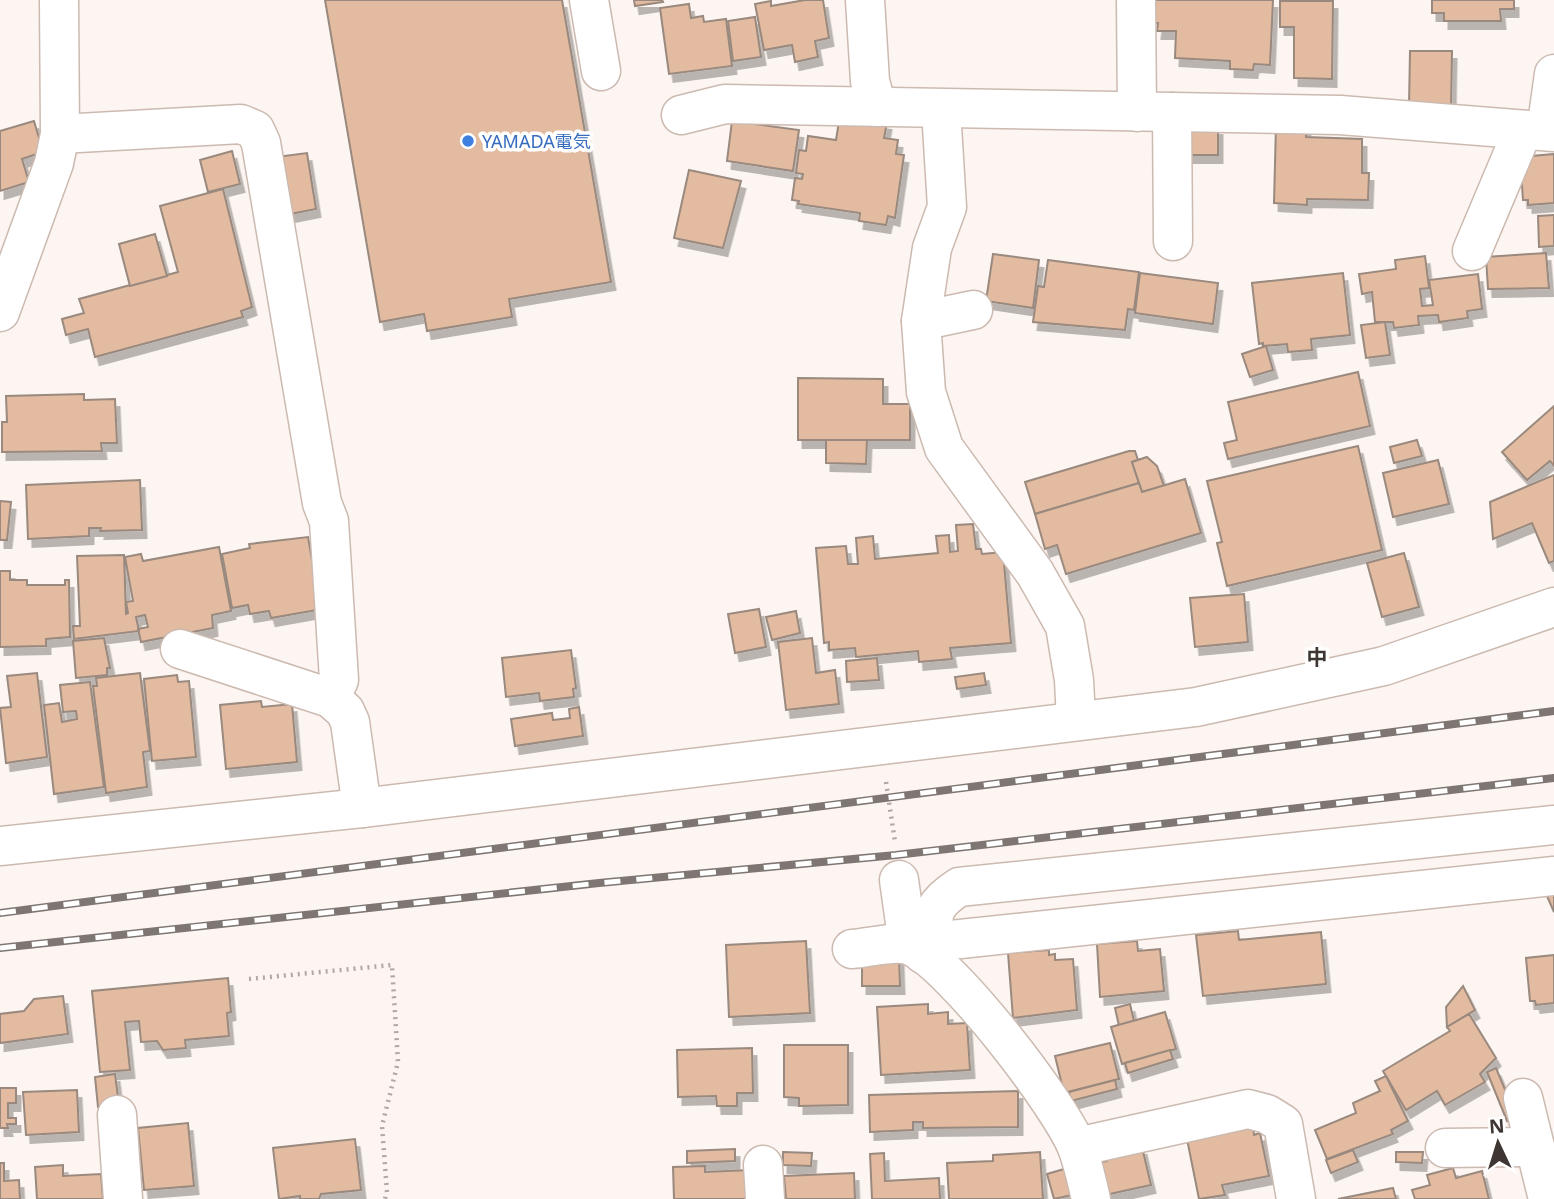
<svg xmlns="http://www.w3.org/2000/svg" width="1554" height="1199" font-family="'Noto Sans','Noto Sans JP',sans-serif">
	<defs>
		<filter id="shadow"><feDropShadow dx="4.5" dy="8" stdDeviation="0" flood-color="#0004"/></filter>
	</defs>
	<rect width="100%" height="100%" fill="#fdf5f1"/>
	<g fill="#e3bba0" stroke="#99897e" stroke-width="2" filter="url(#shadow)">
		<polygon points="325,0 562,0 611,282 509,299 512,317 427,331 424,314 380,322"/>
		<polygon points="634,0 662,0 663,2 635,6"/>
		<polygon points="805,0 823,0 829,38 815,41 818,57 795,62 792,45 764,50 755,4 771,1 771,6"/>
		<polygon points="1155,0 1273,0 1270,65 1254,64 1253,70 1230,69 1230,61 1175,58 1176,31 1157,31 1158,23 1154,23"/>
		<polygon points="1432,0 1514,0 1514,9 1500,9 1501,21 1444,21 1444,13 1432,13"/>
		<polygon points="1280,1 1333,1 1332,79 1294,78 1294,27 1280,27"/>
		<polygon points="689,4 691,18 703,16 704,22 726,19 732,66 669,74 660,8"/>
		<polygon points="755,17 761,57 733,61 728,21"/>
		<polygon points="1410,51 1452,51 1451,107 1409,107"/>
		<polygon points="840,115 887,122 884,138 898,140 896,154 904,155 895,218 888,216 886,225 859,221 860,213 798,204 799,201 792,200 795,178 802,179 803,174 796,173 799,150 806,151 808,136 836,140"/>
		<polygon points="34,121 41,145 40,153 22,159 29,182 0,191 0,131"/>
		<polygon points="732,121 799,130 793,171 727,161"/>
		<polygon points="1276,125 1306,126 1306,137 1362,139 1362,173 1369,173 1368,200 1307,199 1307,205 1274,203"/>
		<polygon points="1218,127 1218,155 1188,155 1188,128"/>
		<polygon points="232,151 240,184 208,192 200,160"/>
		<polygon points="307,153 316,209 285,215 276,157"/>
		<polygon points="1554,154 1554,203 1528,205 1528,200 1523,200 1520,157"/>
		<polygon points="689,170 741,181 723,248 674,238"/>
		<polygon points="223,189 252,307 241,311 243,317 95,357 88,329 66,335 62,319 84,313 79,299 178,272 160,206"/>
		<polygon points="1554,215 1554,246 1539,247 1538,216"/>
		<polygon points="155,234 167,276 130,286 119,244"/>
		<polygon points="1546,253 1549,288 1488,289 1486,257"/>
		<polygon points="993,254 1039,260 1033,308 986,301"/>
		<polygon points="1425,256 1429,288 1420,289 1422,306 1433,305 1429,280 1478,274 1482,309 1467,311 1468,318 1439,322 1438,315 1418,316 1419,325 1394,328 1393,322 1375,322 1372,292 1362,294 1359,274 1396,269 1395,260"/>
		<polygon points="1048,260 1139,272 1134,310 1128,309 1125,330 1033,322 1038,286 1044,287"/>
		<polygon points="1140,273 1218,283 1213,324 1135,313"/>
		<polygon points="1343,273 1350,335 1311,339 1312,350 1288,352 1287,344 1263,346 1263,343 1259,344 1252,283"/>
		<polygon points="1385,322 1390,355 1366,358 1361,325"/>
		<polygon points="1266,346 1273,370 1250,377 1242,354"/>
		<polygon points="1358,372 1370,426 1228,459 1224,443 1237,440 1228,402"/>
		<polygon points="798,378 883,379 883,404 910,404 910,440 798,440"/>
		<polygon points="84,394 84,400 115,399 117,443 101,443 102,451 2,452 2,422 7,422 6,396"/>
		<polygon points="1554,406 1554,466 1550,461 1527,480 1502,452"/>
		<polygon points="826,440 867,440 866,464 826,463"/>
		<polygon points="1417,440 1422,456 1394,463 1390,447"/>
		<polygon points="1358,446 1382,550 1227,586 1217,543 1222,542 1207,481"/>
		<polygon points="1129,451 1135,451 1138,460 1132,462 1139,483 1035,514 1025,482"/>
		<polygon points="1147,457 1157,466 1164,486 1142,492 1132,462"/>
		<polygon points="1438,460 1449,504 1393,517 1383,473"/>
		<polygon points="1554,475 1554,561 1549,563 1532,523 1493,539 1490,502"/>
		<polygon points="1185,479 1201,533 1066,574 1057,545 1045,549 1035,514 1139,483 1142,492"/>
		<polygon points="140,480 142,530 100,531 101,528 89,528 89,536 28,539 26,485"/>
		<polygon points="0,501 11,502 7,540 0,540"/>
		<polygon points="973,524 976,549 981,549 982,554 1003,552 1011,643 950,648 952,659 919,662 918,651 856,657 855,648 829,650 829,642 824,643 816,548 846,546 848,564 858,564 856,538 873,536 875,559 938,553 936,536 949,535 950,552 958,551 956,525"/>
		<polygon points="308,537 319,600 317,610 271,618 269,611 250,614 248,605 232,608 222,554 250,548 249,544"/>
		<polygon points="219,547 231,611 212,615 213,628 141,642 138,629 148,627 145,615 136,617 139,631 74,639 73,626 80,626 77,556 124,555 126,614 128,613 126,602 133,601 125,557 141,554 143,561"/>
		<polygon points="1404,553 1419,607 1382,617 1367,563"/>
		<polygon points="0,571 10,571 10,580 27,580 27,585 65,585 65,580 69,580 70,637 46,639 46,646 0,647"/>
		<polygon points="1244,594 1248,642 1195,647 1190,598"/>
		<polygon points="759,609 766,647 735,653 728,614"/>
		<polygon points="796,611 800,633 772,640 766,617"/>
		<polygon points="104,638 110,668 107,668 107,675 76,678 73,641"/>
		<polygon points="812,638 816,673 835,670 839,704 786,710 778,642"/>
		<polygon points="571,650 576,688 573,689 574,697 540,701 539,693 506,697 502,658"/>
		<polygon points="877,658 879,680 847,682 846,661"/>
		<polygon points="37,673 47,757 6,763 0,708 11,707 7,676"/>
		<polygon points="140,673 150,751 143,752 147,787 106,793 93,686 97,686 96,678"/>
		<polygon points="984,673 986,685 957,689 955,677"/>
		<polygon points="177,675 178,682 189,681 196,757 152,761 144,679"/>
		<polygon points="90,682 104,787 54,794 44,705 59,703 62,722 77,719 76,711 63,712 60,685"/>
		<polygon points="261,701 262,707 292,704 297,762 226,769 220,705"/>
		<polygon points="579,707 583,736 515,746 511,719 552,713 553,720 570,718 569,709"/>
		<polygon points="1554,882 1554,912 1543,887"/>
		<polygon points="1238,931 1239,940 1321,932 1326,984 1203,996 1196,935"/>
		<polygon points="806,941 810,1013 729,1017 726,945"/>
		<polygon points="1137,941 1138,951 1160,949 1164,991 1100,997 1097,944"/>
		<polygon points="1049,950 1049,955 1055,954 1055,960 1073,959 1077,1010 1013,1018 1008,953"/>
		<polygon points="1554,955 1554,1003 1536,1005 1535,1001 1530,1001 1526,958"/>
		<polygon points="862,957 899,957 900,986 862,986"/>
		<polygon points="228,978 231,1012 227,1013 229,1036 185,1040 186,1048 163,1050 157,1041 141,1042 139,1021 125,1022 130,1070 100,1072 92,991"/>
		<polygon points="1463,986 1475,1010 1447,1027 1446,1007"/>
		<polygon points="63,996 68,1034 0,1043 0,1014 24,1011 34,999"/>
		<polygon points="928,1004 928,1014 948,1012 948,1024 967,1023 970,1070 881,1075 877,1007"/>
		<polygon points="1130,1004 1134,1021 1119,1026 1115,1008"/>
		<polygon points="1165,1012 1176,1049 1122,1064 1111,1027"/>
		<polygon points="1469,1014 1496,1058 1480,1074 1485,1082 1445,1105 1437,1091 1406,1110 1383,1071 1450,1031 1447,1027"/>
		<polygon points="1110,1043 1119,1079 1064,1093 1055,1056"/>
		<polygon points="784,1045 848,1045 848,1105 799,1106 799,1098 784,1097"/>
		<polygon points="752,1048 753,1093 737,1093 737,1106 717,1106 716,1096 678,1097 677,1050"/>
		<polygon points="1170,1050 1173,1059 1128,1073 1125,1063"/>
		<polygon points="1496,1068 1517,1118 1507,1121 1487,1072"/>
		<polygon points="115,1074 119,1105 98,1107 95,1077"/>
		<polygon points="1386,1076 1408,1121 1391,1130 1393,1134 1327,1159 1315,1130 1356,1113 1353,1103 1380,1091 1375,1081"/>
		<polygon points="1115,1080 1117,1089 1071,1101 1069,1092"/>
		<polygon points="0,1088 16,1088 16,1103 8,1103 8,1118 16,1118 16,1124 7,1124 8,1128 0,1128"/>
		<polygon points="77,1090 79,1132 26,1135 23,1092"/>
		<polygon points="1018,1091 1018,1127 923,1128 923,1122 913,1122 913,1130 870,1132 869,1095"/>
		<polygon points="188,1123 194,1186 144,1190 138,1128"/>
		<polygon points="1253,1126 1254,1135 1260,1133 1269,1176 1222,1185 1225,1195 1199,1199 1187,1139"/>
		<polygon points="355,1139 361,1190 321,1194 319,1199 300,1199 300,1196 279,1199 273,1148"/>
		<polygon points="1142,1147 1151,1185 1105,1195 1098,1163 1107,1161 1106,1155"/>
		<polygon points="735,1149 735,1161 687,1163 687,1151"/>
		<polygon points="1353,1150 1358,1162 1331,1173 1326,1160"/>
		<polygon points="783,1152 812,1153 811,1166 783,1165"/>
		<polygon points="1040,1152 1043,1199 949,1199 947,1163 993,1161 993,1155"/>
		<polygon points="1396,1152 1423,1152 1422,1163 1396,1162"/>
		<polygon points="884,1153 885,1181 939,1178 940,1199 872,1199 870,1154"/>
		<polygon points="0,1163 4,1163 4,1181 19,1180 20,1199 0,1199"/>
		<polygon points="63,1165 63,1176 101,1174 103,1199 37,1199 35,1167"/>
		<polygon points="705,1166 705,1172 750,1170 751,1199 674,1199 673,1167"/>
		<polygon points="1453,1168 1456,1178 1482,1171 1489,1199 1415,1199 1412,1190 1430,1185 1427,1175"/>
		<polygon points="1064,1169 1072,1195 1054,1199 1047,1174"/>
		<polygon points="854,1173 855,1199 786,1199 784,1176"/>
		<polygon points="1393,1188 1396,1199 1338,1199"/>
	</g>
	<g fill="none" stroke-linecap="round" stroke-linejoin="round">
		<defs>
			<g id="minor">
				<polyline points="589,0 601,71"/>
				<polyline points="865,0 870,81 877,107"/>
				<polyline points="1136,0 1137,112"/>
				<polyline points="941,110 947,207 932,248 921,321 926,392 944,448 1035,573 1065,626 1074,680 1076,720"/>
				<polyline points="1172,112 1173,241"/>
				<polyline points="681,115 725,104 1340,115 1554,132"/>
				<polyline points="1546,131 1554,74"/>
				<polyline points="60,134 241,124 255,130 261,143 322,503 329,521 339,680 330,698"/>
				<polyline points="1472,251 1523,130"/>
				<polyline points="0,312 54,163 60,134 59,0"/>
				<polyline points="921,321 973,310"/>
				<polyline points="180,649 330,698 345,711 350,722 362,808"/>
				<polyline points="0,846 362,808 1196,707 1384,666 1554,607"/>
				<polyline points="899,880 908,944"/>
				<polyline points="932,942 1554,876"/>
				<path d="M852 949C868 948 897 940 911 946 954 966 1058 1102 1077 1147 1083 1163 1087 1182 1091 1199"/>
				<path d="M923 954C947 922 915 916 959 887L1554 825"/>
				<polyline points="1523,1098 1548,1199"/>
				<polyline points="117,1115 123,1199"/>
				<polyline points="1077,1147 1248,1109 1267,1114 1283,1124 1296,1199"/>
				<polyline points="1445,1148 1535,1147"/>
				<polyline points="763,1165 765,1199"/>
			</g>
		</defs>
		<use href="#minor" stroke="#ccbab0" stroke-width="41"/>
		<g stroke="#b0a8a4" stroke-width="4.5" stroke-dasharray="2 5" stroke-linecap="butt">
			<polyline points="886,782 895,842"/>
			<polyline points="249,979 392,965 398,1062 382,1126 387,1192 385,1199"/>
		</g>
		<use href="#minor" stroke="#fff" stroke-width="38"/>
		<defs>
			<g id="rail">
				<polyline points="0,913 1554,711"/>
				<polyline points="0,948 599,883 896,855 1554,778"/>
			</g>
		</defs>
		<use href="#rail" stroke="#7e7672" stroke-width="8"/>
		<use href="#rail" stroke="#fff" stroke-width="5" stroke-dasharray="16" stroke-linecap="butt"/>
	</g>
	<circle fill="#3f7fe0" stroke="#fff" stroke-width="2.5" cx="468" cy="141" r="7"/>
	<g text-anchor="middle" dominant-baseline="central" stroke-width="7" stroke-linejoin="round" paint-order="stroke">
		<g font-size="18" fill="#366cbe" stroke="#fff" text-anchor="start">
			<text x="482" y="141">YAMADA電気</text>
		</g>
		<g font-size="21" font-weight="bold" fill="#3e3632" stroke="#fff">
			<text x="1317" y="657">中</text>
		</g>
	</g>
	<g transform="translate(1498 1143) rotate(356)" stroke="#ffffff" stroke-width="5" paint-order="stroke">
	<path d="M0-5L12 26L0 18L-12 26Z" fill="#3e3632"/>
	<text y="-10" font-size="19" font-weight="bold" text-anchor="middle" fill="#3e3632">N</text>
	</g>
</svg>
